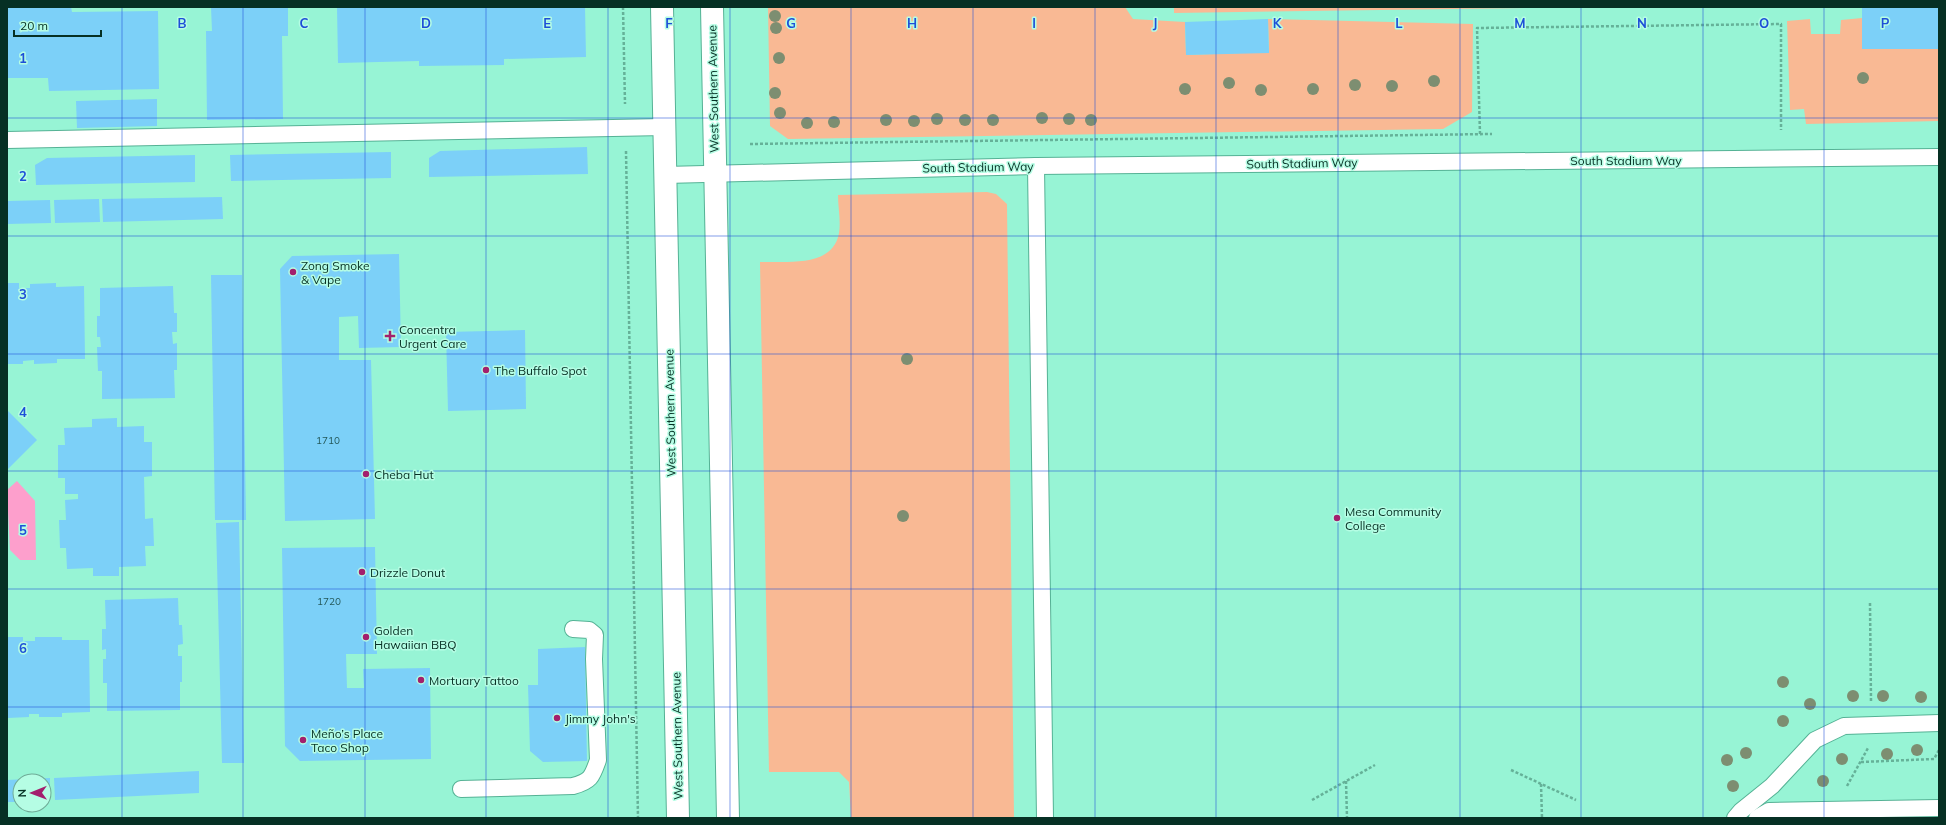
<svg xmlns="http://www.w3.org/2000/svg" width="1946" height="825" font-family="Mulish,sans-serif">
	<rect width="100%" height="100%" fill="#97f4d5"/>
	<g fill="#f9b994">
		<polygon points="768,7 1125,7 1133,19 1185,22 1186,55 1269,52 1268,19 1473,24 1472,112 1443,129 788,139 770,126"/>
		<polygon points="1174,7 1592,7 1174,13"/>
		<polygon points="1862,18 1862,49 1939,49 1939,121 1806,124 1804,109 1790,110 1787,21 1810,19 1811,34 1840,34 1841,20"/>
		<path d="M987 192 996 194 1007 204 1014 817 851 818 849 782 839 772H769L760 262C787 261 833 268 839 233 841 221 838 207 838 195Z"/>
	</g>
	<polygon fill="#fd9fcc" points="17,481 35,501 36,560 20,560 10,550 7,490"/>
	<g fill="#7cd0f8">
		<polygon points="7,7 71,7 72,12 158,11 159,89 49,91 48,78 7,78"/>
		<polygon points="211,7 288,7 288,36 282,36 283,119 207,120 206,31 212,31"/>
		<polygon points="337,7 585,7 586,57 504,59 504,65 419,66 419,61 338,63"/>
		<rect x="1862" y="7" width="77" height="42"/>
		<polygon points="1268,19 1269,53 1186,55 1185,22"/>
		<polygon points="157,99 157,126 77,128 76,101"/>
		<polygon points="587,147 588,174 429,177 429,158 440,151"/>
		<polygon points="391,152 391,178 231,181 230,155"/>
		<polygon points="195,155 195,182 36,185 35,165 47,158"/>
		<polygon points="222,197 223,219 103,222 102,199"/>
		<polygon points="99,199 100,222 55,223 54,200"/>
		<polygon points="50,200 51,223 7,224 7,201"/>
		<polygon points="399,254 401,347 359,348 358,316 339,317 339,360 371,360 375,519 285,521 280,269 292,256"/>
		<polygon points="211,275 242,275 246,520 215,520"/>
		<polygon points="7,283 19,283 19,288 30,288 30,284 56,283 56,287 84,286 85,359 57,359 57,363 34,364 34,360 23,361 23,364 7,364"/>
		<polygon points="173,286 174,313 177,313 177,332 172,332 173,344 177,343 177,370 174,370 175,398 102,399 102,371 98,371 97,347 101,347 100,337 97,337 97,316 100,316 100,288"/>
		<polygon points="525,330 526,409 448,411 446,332"/>
		<polygon points="7,410 37,440 7,470"/>
		<polygon points="117,418 117,427 144,426 144,442 152,442 152,476 144,477 145,519 153,518 154,546 145,546 146,566 119,567 119,576 93,576 93,568 67,569 66,548 60,548 59,520 66,520 65,500 78,499 78,494 65,494 65,478 58,478 58,445 65,445 64,428 92,427 92,419"/>
		<polygon points="239,522 244,763 222,763 216,523"/>
		<polygon points="375,547 377,654 346,654 347,688 364,688 363,669 430,668 431,759 300,761 285,746 282,548"/>
		<polygon points="178,598 179,625 182,625 183,644 178,645 178,656 182,656 182,682 180,682 180,710 107,711 107,683 103,683 103,659 106,659 106,649 102,650 102,629 106,629 105,600"/>
		<polygon points="7,637 23,637 23,641 35,641 35,637 62,637 62,640 89,640 90,712 62,713 62,717 39,717 39,714 29,714 29,717 8,718"/>
		<polygon points="585,647 587,761 543,762 530,751 528,685 538,685 538,649"/>
		<polygon points="199,771 199,793 55,800 54,778"/>
		<polygon points="50,778 50,801 44,801 44,781 20,781 20,802 7,802 7,780"/>
	</g>
	<g fill="none" stroke-linecap="round" stroke-linejoin="round">
		<defs>
			<g id="lane">
				<polyline points="7,140 665,127"/>
				<polyline points="1036,166 1045,818"/>
				<polyline points="665,175 1036,166 1939,157"/>
				<path d="M461 789 573 786C591 781 592 777 598 760L594 659 595 635 589 630 573 629"/>
				<polyline points="1735,818 1741,811 1772,786 1815,740 1844,726 1939,723"/>
				<polyline points="1757,818 1769,811 1939,808"/>
			</g>
			<g id="secondary">
				<polyline points="662,7 678,818"/>
				<polyline points="712,7 728,818"/>
			</g>
		</defs>
		<use href="#lane" stroke="#55b295" stroke-width="18"/>
		<use href="#secondary" stroke="#55b295" stroke-width="24"/>
		<g stroke="#65b198" stroke-width="2.5" stroke-dasharray="3 2" stroke-linecap="butt">
			<polyline points="623,7 625,104"/>
			<polyline points="1480,134 1477,28 1781,24 1781,130"/>
			<polyline points="750,144 1492,134"/>
			<polyline points="626,151 638,818"/>
			<polyline points="1870,603 1871,702"/>
			<polyline points="1861,762 1934,759 1939,750"/>
			<polyline points="1511,770 1576,800"/>
			<polyline points="1346,781 1347,818"/>
			<polyline points="1541,784 1542,818"/>
			<polyline points="1847,786 1868,748"/>
			<polyline points="1312,800 1375,765"/>
		</g>
		<use href="#lane" stroke="#fff" stroke-width="16"/>
		<use href="#secondary" stroke="#fff" stroke-width="22"/>
	</g>
	<g fill="#7d8e71">
		<circle cx="775" cy="16" r="6"/>
		<circle cx="776" cy="28" r="6"/>
		<circle cx="779" cy="58" r="6"/>
		<circle cx="1863" cy="78" r="6"/>
		<circle cx="1434" cy="81" r="6"/>
		<circle cx="1229" cy="83" r="6"/>
		<circle cx="1355" cy="85" r="6"/>
		<circle cx="1392" cy="86" r="6"/>
		<circle cx="1185" cy="89" r="6"/>
		<circle cx="1313" cy="89" r="6"/>
		<circle cx="1261" cy="90" r="6"/>
		<circle cx="775" cy="93" r="6"/>
		<circle cx="780" cy="113" r="6"/>
		<circle cx="1042" cy="118" r="6"/>
		<circle cx="937" cy="119" r="6"/>
		<circle cx="1069" cy="119" r="6"/>
		<circle cx="886" cy="120" r="6"/>
		<circle cx="965" cy="120" r="6"/>
		<circle cx="993" cy="120" r="6"/>
		<circle cx="1091" cy="120" r="6"/>
		<circle cx="914" cy="121" r="6"/>
		<circle cx="834" cy="122" r="6"/>
		<circle cx="807" cy="123" r="6"/>
		<circle cx="907" cy="359" r="6"/>
		<circle cx="903" cy="516" r="6"/>
		<circle cx="1783" cy="682" r="6"/>
		<circle cx="1853" cy="696" r="6"/>
		<circle cx="1883" cy="696" r="6"/>
		<circle cx="1921" cy="697" r="6"/>
		<circle cx="1810" cy="704" r="6"/>
		<circle cx="1783" cy="721" r="6"/>
		<circle cx="1917" cy="750" r="6"/>
		<circle cx="1746" cy="753" r="6"/>
		<circle cx="1887" cy="754" r="6"/>
		<circle cx="1842" cy="759" r="6"/>
		<circle cx="1727" cy="760" r="6"/>
		<circle cx="1823" cy="781" r="6"/>
		<circle cx="1733" cy="786" r="6"/>
	</g>
	<path fill="none" stroke="#1d4ed8" stroke-width="1" stroke-opacity="0.55" d="M122 7V818M243 7V818M365 7V818M486 7V818M608 7V818M730 7V818M851 7V818M973 7V818M1095 7V818M1216 7V818M1338 7V818M1460 7V818M1581 7V818M1703 7V818M1824 7V818M7 118H1939M7 236H1939M7 354H1939M7 471H1939M7 589H1939M7 707H1939"/>
	<g fill="#a31f6d" stroke="#b5fde4" stroke-width="1.5">
		<circle cx="293" cy="272" r="4"/>
		<path d="M388 330h4v4h4v4h-4v4h-4v-4h-4v-4h4z"/>
		<circle cx="486" cy="370" r="4"/>
		<circle cx="366" cy="474" r="4"/>
		<circle cx="1337" cy="518" r="4"/>
		<circle cx="362" cy="572" r="4"/>
		<circle cx="366" cy="637" r="4"/>
		<circle cx="421" cy="680" r="4"/>
		<circle cx="557" cy="718" r="4"/>
		<circle cx="303" cy="740" r="4"/>
	</g>
	<g text-anchor="middle" dominant-baseline="central" stroke-width="3" stroke-linejoin="round" paint-order="stroke">
		<g font-size="10" fill="#245859">
			<text x="328" y="440">1710</text>
			<text x="329" y="601">1720</text>
		</g>
		<g font-size="12" fill="#063024" stroke="#b5fde4">
			<text transform="translate(713 89) rotate(-91)">West Southern Avenue</text>
			<text x="1626" y="160">South Stadium Way</text>
			<text transform="translate(1302 163) rotate(-1)">South Stadium Way</text>
			<text transform="translate(978 167) rotate(-1)">South Stadium Way</text>
			<text transform="translate(670 413) rotate(-91)">West Southern Avenue</text>
			<text transform="translate(677 736) rotate(-91)">West Southern Avenue</text>
		</g>
		<g font-size="12" fill="#063024" stroke="#b5fde4" text-anchor="start">
			<text x="301" y="265">Zong Smoke<tspan x="301" dy="14">&amp; Vape</tspan></text>
			<text x="399" y="329">Concentra<tspan x="399" dy="14">Urgent Care</tspan></text>
			<text x="494" y="370">The Buffalo Spot</text>
			<text x="374" y="474">Cheba Hut</text>
			<text x="1345" y="511">Mesa Community<tspan x="1345" dy="14">College</tspan></text>
			<text x="370" y="572">Drizzle Donut</text>
			<text x="374" y="630">Golden<tspan x="374" dy="14">Hawaiian BBQ</tspan></text>
			<text x="429" y="680">Mortuary Tattoo</text>
			<text x="565" y="718">Jimmy John's</text>
			<text x="311" y="733">Meño’s Place<tspan x="311" dy="14">Taco Shop</tspan></text>
		</g>
	</g>
	<g font-size="13" text-anchor="middle" font-weight="bold" fill="#1d4ed8" stroke="#b5fde4" stroke-width="3" stroke-linejoin="round" paint-order="stroke">
		<text x="182" y="28">B</text>
		<text x="304" y="28">C</text>
		<text x="426" y="28">D</text>
		<text x="547" y="28">E</text>
		<text x="669" y="28">F</text>
		<text x="791" y="28">G</text>
		<text x="912" y="28">H</text>
		<text x="1034" y="28">I</text>
		<text x="1155" y="28">J</text>
		<text x="1277" y="28">K</text>
		<text x="1399" y="28">L</text>
		<text x="1520" y="28">M</text>
		<text x="1642" y="28">N</text>
		<text x="1764" y="28">O</text>
		<text x="1885" y="28">P</text>
		<text x="23" y="63">1</text>
		<text x="23" y="181">2</text>
		<text x="23" y="299">3</text>
		<text x="23" y="417">4</text>
		<text x="23" y="535">5</text>
		<text x="23" y="653">6</text>
	</g>
	<rect width="1946" height="825" fill="none" stroke="#063024" stroke-width="16"/>
	<g transform="translate(32 793) rotate(269)"><circle r="19" fill="#b5fde4" stroke="#6fab97"/>
	<path d="M0-3L7 15L0 10L-7 15Z" fill="#a31f6d"/>
	<text y="-6" font-size="11" font-weight="bold" text-anchor="middle" fill="#063024">N</text>
	</g>
	<path d="M14 30v6h87v-6" fill="none" stroke="#063024" stroke-width="2"/>
	<text x="20" y="30" font-size="12" fill="#063024" stroke="#b5fde4" stroke-width="3" paint-order="stroke">20 m</text>
</svg>
